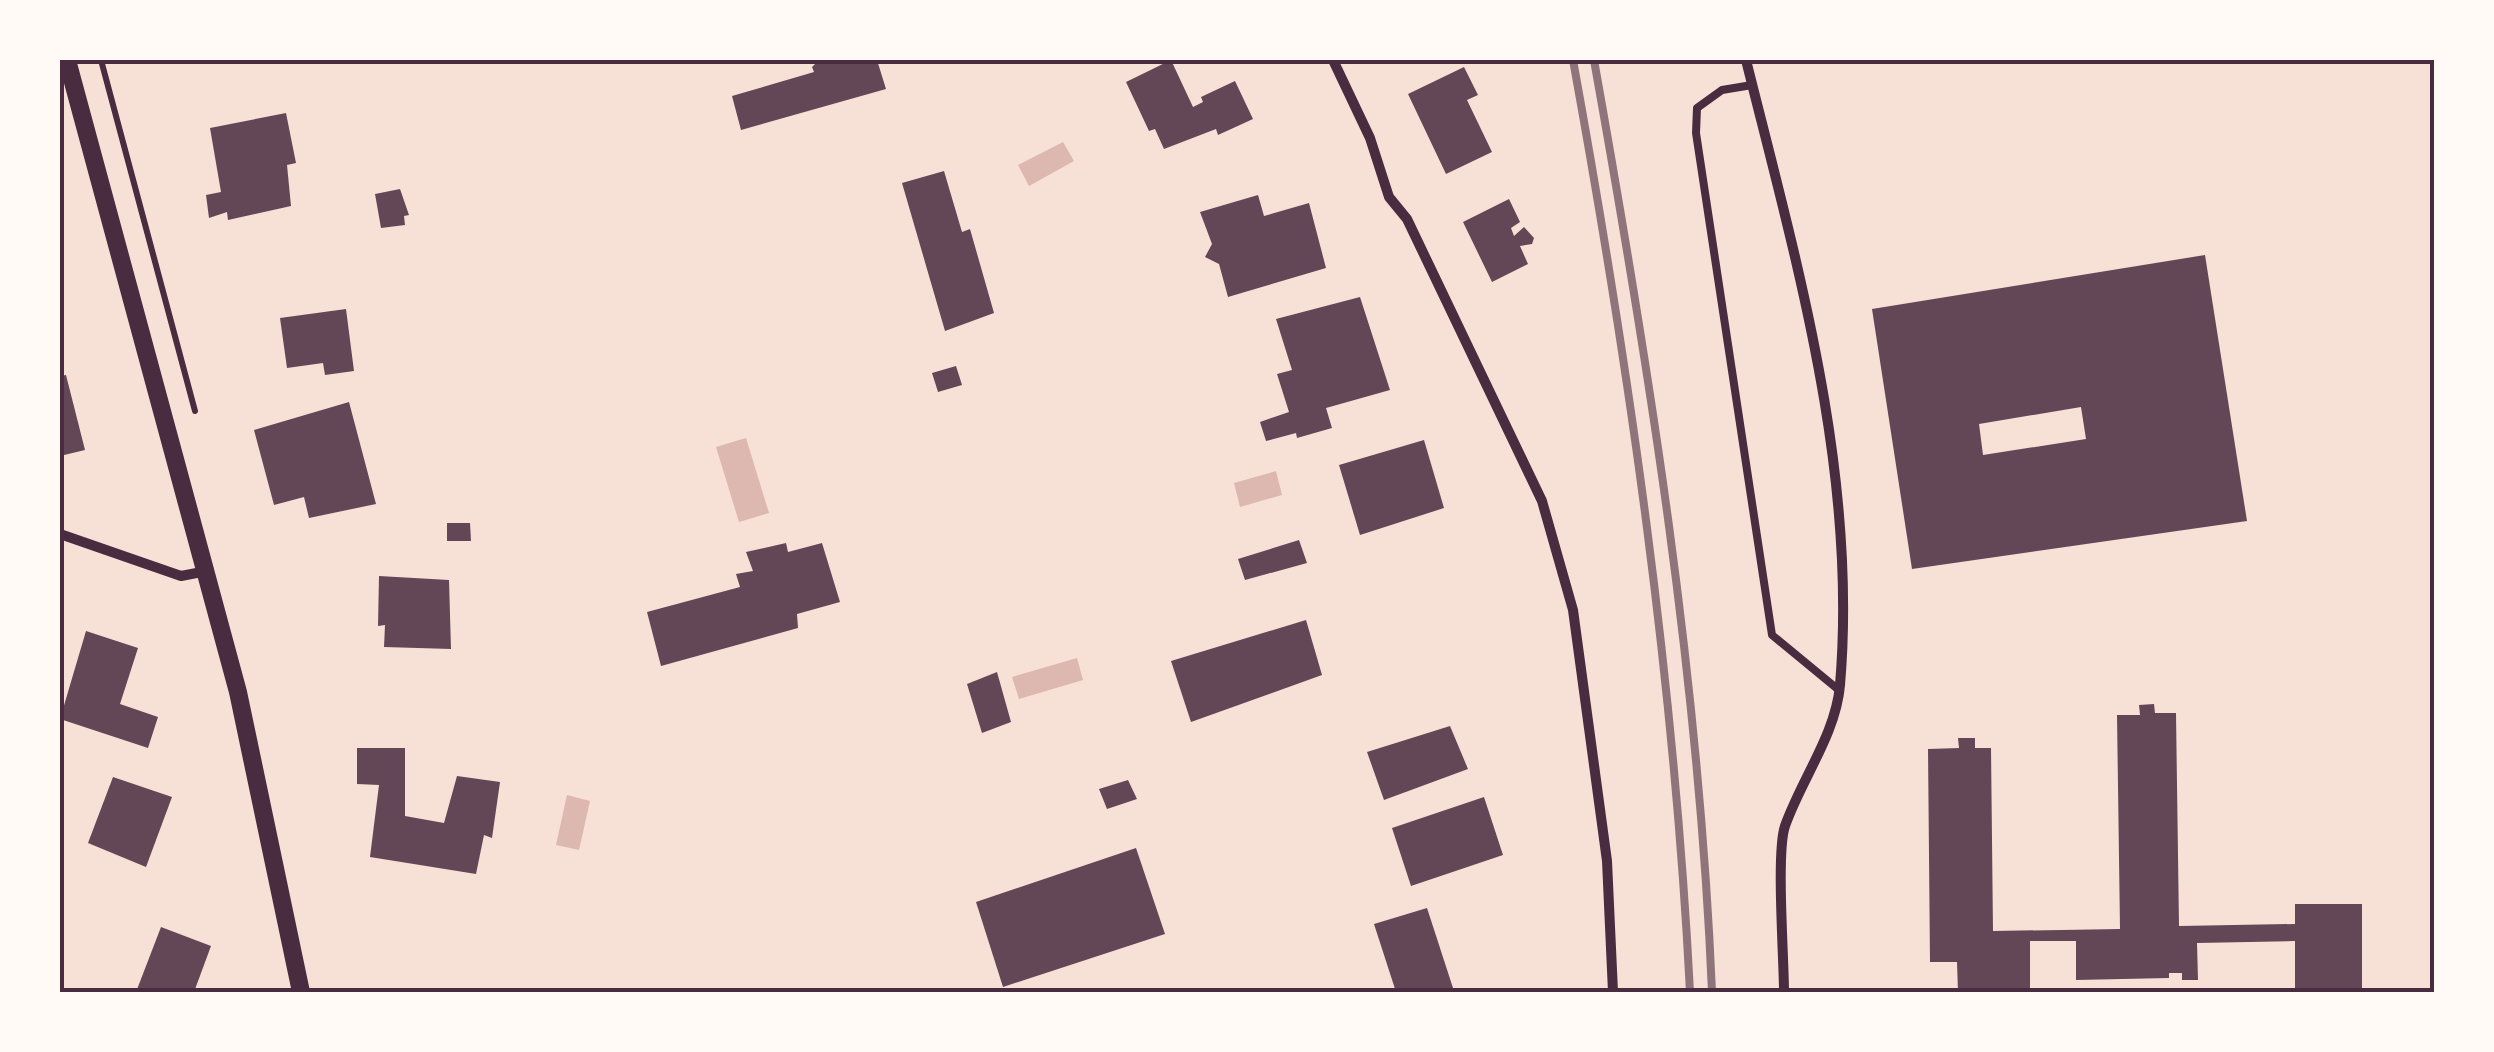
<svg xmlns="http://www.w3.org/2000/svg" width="2494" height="1052" font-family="Inter,sans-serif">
	<rect width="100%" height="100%" fill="#f7e1d7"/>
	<g fill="#dcb8b0">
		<polygon points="1063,142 1074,161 1029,186 1018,165"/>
		<polygon points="746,438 769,513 739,522 716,447"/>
		<polygon points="1276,471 1282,495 1240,507 1234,483"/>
		<polygon points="1077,658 1083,680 1019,699 1012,677"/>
		<polygon points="567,795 590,801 579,850 556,845"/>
	</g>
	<g fill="#644757" fill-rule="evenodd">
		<polygon points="819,60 877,60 886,89 741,130 732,96 814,72 812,67"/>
		<polygon points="1171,60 1193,107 1203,102 1201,97 1235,81 1253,119 1218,135 1216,129 1164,149 1155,129 1149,131 1126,82"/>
		<polygon points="1464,67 1478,95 1467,100 1492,152 1446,174 1408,94"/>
		<polygon points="286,113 296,163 287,165 291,206 228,220 227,212 209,218 206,195 221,192 210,128"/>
		<polygon points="944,171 962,232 970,229 994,313 945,331 902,183"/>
		<polygon points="400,189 409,215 404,216 405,225 381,228 375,194"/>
		<polygon points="1258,195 1264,216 1309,203 1326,268 1228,297 1219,264 1205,257 1212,244 1200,212"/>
		<polygon points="1509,199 1520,222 1511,228 1514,236 1524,227 1534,238 1532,244 1520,246 1528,264 1492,282 1463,222"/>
		<path d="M2205 255 2247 521 1912 569 1872 309ZM2081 407 2086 439 1983 455 1979 424Z"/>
		<polygon points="1360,297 1390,390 1326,408 1332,428 1297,438 1296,433 1266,441 1260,422 1289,412 1277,374 1292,370 1276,319"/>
		<polygon points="346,309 354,371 325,375 323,363 287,368 280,318"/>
		<polygon points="956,366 962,385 938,392 932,373"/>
		<polygon points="66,375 85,450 60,456 60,376"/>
		<polygon points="349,402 376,504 309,518 304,497 274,505 254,430"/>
		<polygon points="1424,440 1444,508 1360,535 1339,465"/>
		<polygon points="447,523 470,523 471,541 447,541"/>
		<polygon points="1299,540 1307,563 1245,580 1238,559"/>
		<polygon points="786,543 788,552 822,543 840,602 797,614 798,628 661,666 647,612 740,587 736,574 753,571 746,552"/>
		<polygon points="379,576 449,580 451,649 384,647 385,625 378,626"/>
		<polygon points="1306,620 1322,675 1191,722 1171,661"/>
		<polygon points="86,631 138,648 120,704 158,717 148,748 60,719"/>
		<polygon points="997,672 1011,722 982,733 967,684"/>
		<polygon points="2154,704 2155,713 2176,713 2179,926 2295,924 2295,904 2362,904 2362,992 2295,992 2295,941 2197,943 2198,980 2182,980 2182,973 2169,973 2169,978 2076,980 2076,941 2030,941 2030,992 1958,992 1957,962 1930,962 1928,749 1959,748 1958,738 1975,738 1975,748 1991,748 1993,931 2120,929 2117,715 2140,715 2139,705"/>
		<polygon points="1450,726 1468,769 1384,800 1367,752"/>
		<polygon points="357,748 405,748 405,816 444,823 457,776 500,782 492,838 484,835 476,874 370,857 379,785 357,784"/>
		<polygon points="113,777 172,797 146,867 88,843"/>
		<polygon points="1128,780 1137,799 1107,809 1099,789"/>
		<polygon points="1484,797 1503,855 1411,886 1392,828"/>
		<polygon points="1136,848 1165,934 1003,987 976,902"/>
		<polygon points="1427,908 1453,988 1396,992 1374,924"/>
		<polygon points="161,927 211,946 194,992 136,992"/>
	</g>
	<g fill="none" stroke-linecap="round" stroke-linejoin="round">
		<polyline stroke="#4a2c40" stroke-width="6" points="101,60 195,411"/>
		<polyline stroke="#4a2c40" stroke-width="8" points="1752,85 1722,90 1697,108 1696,133 1772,635 1840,691"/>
		<g stroke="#4a2c40" stroke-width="10">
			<polyline points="1333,60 1370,138 1389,197 1407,219 1542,501 1573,610 1607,861 1613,992"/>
			<path d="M1746 60C1797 264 1858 473 1840 685 1836 734 1801 780 1785 826 1776 852 1784 958 1784 992"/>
			<polyline points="60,534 181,576 207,571"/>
		</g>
		<polyline stroke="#4a2c40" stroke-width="18" points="67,60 238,692 301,992"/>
		<g stroke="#8f747c" stroke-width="8">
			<path d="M1573 60C1629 368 1674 679 1690 992"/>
			<path d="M1594 60C1649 368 1699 679 1712 992"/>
		</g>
	</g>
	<rect width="2494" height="1052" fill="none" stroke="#fffaf5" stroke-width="125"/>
	<rect x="62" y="62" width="2370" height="928" fill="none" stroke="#4a2c40" stroke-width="4"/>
</svg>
